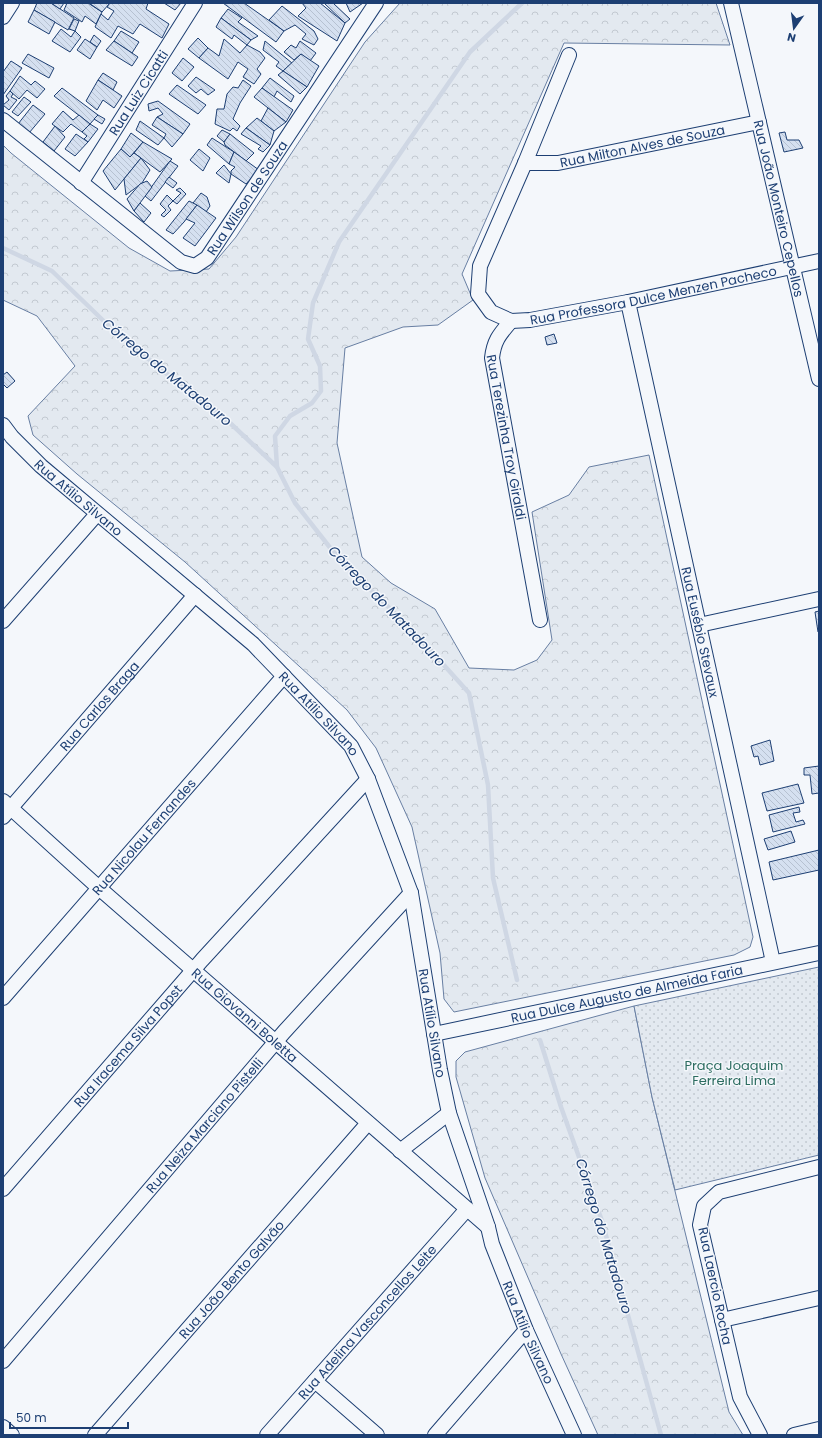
<svg xmlns="http://www.w3.org/2000/svg" width="822" height="1438" font-family="Poppins,sans-serif">
	<defs>
		<pattern id="forest-crowns" width="20" height="18" patternUnits="userSpaceOnUse"><rect width="20" height="18" fill="#e3e9f0"/><path d="M2 6a3 3 0 1 1 6 0M12 15a3 3 0 1 1 6 0" fill="none" stroke="#c2c9d1"/></pattern>
		<pattern id="park-dots" width="8" height="8" patternUnits="userSpaceOnUse"><rect width="8" height="8" fill="#e3e9f0"/><path d="M2 2h.1M6 6h.1" fill="none" stroke="#c2c9d1" stroke-width="1.8" stroke-linecap="round"/></pattern>
		<pattern id="building-back-hatch" width="6" height="6" patternUnits="userSpaceOnUse"><rect width="6" height="6" fill="#d5e0f0"/><path d="M-1 5l2 2M0 0l6 6M5-1l2 2" fill="none" stroke="#b6c1d1"/></pattern>
	</defs>
	<rect width="100%" height="100%" fill="#f4f7fb"/>
	<g fill="url(#forest-crowns)" stroke="#687fa3">
		<polygon points="400,3 716,3 730,45 564,43 462,274 473,300 438,325 403,327 345,348 337,443 362,557 391,583 435,609 469,668 514,670 537,660 552,640 532,512 569,495 589,467 649,455 753,937 750,947 734,955 454,1012 444,999 440,953 412,827 376,748 347,710 311,677 185,562 77,474 33,435 28,416 75,366 37,316 3,300 3,145 11,153 129,248 170,271 209,269 236,237 365,42"/>
		<polygon points="634,1006 652,1097 729,1412 743,1435 598,1435 561,1354 485,1178 456,1077 456,1061 465,1052"/>
	</g>
	<polygon fill="url(#park-dots)" stroke="#687fa3" points="819,967 819,1155 675,1190 652,1097 634,1006"/>
	<g fill="none" stroke-linecap="round" stroke-linejoin="round">
		<g stroke="#cfd7e4" stroke-width="4.5">
			<polyline points="3,248 52,271 113,330 199,400 229,422 277,467 295,503 339,559 416,634 469,693 488,785 493,878 517,980"/>
			<polyline points="277,467 275,436 290,416 312,403 321,391 320,366 308,339 313,303 339,242 470,52 522,3"/>
			<polyline points="540,1040 561,1107 602,1221 661,1435"/>
		</g>
	</g>
	<g fill="url(#building-back-hatch)" stroke="#1d3f73">
		<polygon points="37,3 51,3 74,18 68,30 34,10"/>
		<polygon points="51,3 64,3 60,9"/>
		<polygon points="67,3 88,3 102,12 96,24 85,16 82,22 64,10"/>
		<polygon points="89,3 110,3 102,12"/>
		<polygon points="110,3 148,3 146,9 169,24 162,38 140,24 133,34 118,26 111,38 95,27 101,14 108,20 114,11 107,7"/>
		<polygon points="164,3 181,3 175,10"/>
		<polygon points="223,3 244,3 284,31 276,42"/>
		<polygon points="302,3 320,3 345,23 337,41 298,16 306,8"/>
		<polygon points="324,3 333,3 350,19 345,23"/>
		<polygon points="346,3 363,3 350,12"/>
		<polygon points="282,6 314,31 318,39 314,45 302,39 306,34 295,25 284,31 269,20"/>
		<polygon points="228,9 242,18 238,22 258,36 251,40 221,18"/>
		<polygon points="34,10 55,22 49,34 28,22"/>
		<polygon points="221,18 251,40 247,45 234,35 232,39 216,27"/>
		<polygon points="74,19 79,21 75,31 69,29"/>
		<polygon points="61,29 71,37 75,31 81,37 70,52 52,41"/>
		<polygon points="121,31 139,42 132,53 114,41"/>
		<polygon points="94,35 101,41 97,47 90,42"/>
		<polygon points="198,38 208,48 199,58 188,49"/>
		<polygon points="85,39 97,47 90,59 77,50"/>
		<polygon points="224,39 240,53 247,45 260,52 265,58 257,69 261,74 254,84 243,77 248,69 238,62 228,79 199,58 208,48 219,56"/>
		<polygon points="114,41 138,57 132,66 106,50"/>
		<polygon points="265,41 292,63 283,71 276,66 279,62 263,50"/>
		<polygon points="300,41 316,53 310,61 301,54 294,60 284,52 291,45 296,48"/>
		<polygon points="28,54 54,68 49,78 22,63"/>
		<polygon points="301,54 319,66 307,87 283,71"/>
		<polygon points="183,58 194,67 182,81 172,73"/>
		<polygon points="11,61 22,68 3,95 3,72"/>
		<polygon points="283,71 307,87 300,94 278,75"/>
		<polygon points="103,73 117,82 113,90 98,80"/>
		<polygon points="20,76 31,85 35,81 45,89 37,98 27,90 19,99 10,91"/>
		<polygon points="196,77 215,90 208,95 201,89 196,93 188,86"/>
		<polygon points="270,78 294,96 291,102 277,91 274,97 262,88"/>
		<polygon points="98,80 122,96 114,108 103,100 97,110 86,101"/>
		<polygon points="243,80 251,86 240,103 233,119 240,126 237,131 233,128 230,131 215,124 217,109 224,109 227,94 233,87 238,88"/>
		<polygon points="177,85 206,105 198,114 169,94"/>
		<polygon points="62,88 98,115 90,124 54,96"/>
		<polygon points="262,88 293,110 286,122 254,97"/>
		<polygon points="10,91 13,94 11,97 17,100 9,110 3,105 9,100 6,96"/>
		<polygon points="24,97 31,102 18,116 12,112"/>
		<polygon points="158,101 190,124 183,134 157,117 163,114 158,108 149,111 148,104"/>
		<polygon points="33,105 45,114 29,133 18,124"/>
		<polygon points="268,108 286,122 274,131 261,121"/>
		<polygon points="63,111 73,120 79,115 90,124 82,132 71,124 63,132 52,124"/>
		<polygon points="98,115 105,119 102,124 94,119"/>
		<polygon points="157,117 183,134 172,147 164,138 166,134 152,125"/>
		<polygon points="257,118 274,131 270,145 246,128"/>
		<polygon points="140,121 164,138 158,145 136,130"/>
		<polygon points="90,124 98,129 88,142 84,139 87,136 82,132"/>
		<polygon points="55,126 65,137 54,151 43,142"/>
		<polygon points="246,128 270,145 263,152 258,149 261,146 241,134"/>
		<polygon points="222,130 230,134 224,142 217,136"/>
		<polygon points="785,132 787,140 799,140 803,148 784,152 779,133"/>
		<polygon points="131,133 143,142 130,157 121,149"/>
		<polygon points="76,134 88,142 75,156 65,149"/>
		<polygon points="230,134 254,153 246,161 225,145 224,142"/>
		<polygon points="212,138 234,152 229,164 207,145"/>
		<polygon points="143,142 172,159 160,172 134,153"/>
		<polygon points="121,149 130,157 134,153 141,158 115,190 103,171"/>
		<polygon points="199,149 210,158 203,171 190,160"/>
		<polygon points="234,152 259,170 246,184 231,174 231,171 235,167 229,164"/>
		<polygon points="141,158 150,170 142,183 126,195 124,179"/>
		<polygon points="170,161 178,166 151,201 145,196"/>
		<polygon points="224,165 231,174 229,183 216,173"/>
		<polygon points="169,177 177,183 173,188 165,182"/>
		<polygon points="147,181 152,187 134,211 127,199 140,184"/>
		<polygon points="180,188 186,194 177,204 173,201 181,193 176,190"/>
		<polygon points="201,193 207,197 210,206 206,212 193,203"/>
		<polygon points="167,195 173,201 168,206 171,210 164,217 161,215 166,210 160,204"/>
		<polygon points="189,201 197,205 184,222 173,234 166,230"/>
		<polygon points="140,203 151,213 144,222 134,211"/>
		<polygon points="197,205 216,218 195,246 183,238 195,223 186,219"/>
		<polygon points="554,334 557,343 547,345 545,337"/>
		<polygon points="7,372 15,381 7,388 3,384 3,375"/>
		<polygon points="819,611 819,632 818,632 815,612"/>
		<polygon points="770,740 774,761 760,765 758,756 754,757 751,746"/>
		<polygon points="819,766 819,793 812,794 810,775 804,775 804,768"/>
		<polygon points="798,784 804,803 767,811 762,793"/>
		<polygon points="799,807 800,812 793,813 796,822 803,820 805,824 773,832 769,815"/>
		<polygon points="791,831 795,842 768,850 764,839"/>
		<polygon points="819,850 819,870 773,880 769,862"/>
	</g>
	<g fill="none" stroke-linecap="round" stroke-linejoin="round">
		<defs>
			<g id="street">
				<path id="s1" d="M731 3 819 379"/>
				<polyline points="3,17 12,3"/>
				<path id="s2" d="M569 55 525 163 480 266 478 294 491 312 511 321 530 320 628 302 819 261"/>
				<path id="s3" d="M3 120 181 262 195 266 207 258 376 3"/>
				<path id="s4" d="M525 163H558L759 122"/>
				<path id="s5" d="M81 183 195 3"/>
				<path id="s6" d="M628 302 773 962"/>
				<path id="s7" d="M511 321C500 334 494 340 492 358L540 620"/>
				<path id="s8" d="M3 425 12 437 41 466 253 644 351 746 368 779 411 893 440 1070 449 1113 488 1227 492 1244 526 1330 574 1435"/>
				<polyline points="3,621 97,514"/>
				<polyline points="699,625 819,599"/>
				<path id="s9" d="M3 801 99 888 488 1227"/>
				<path id="s10" d="M3 817 195 595"/>
				<path id="s11" d="M3 998 284 676"/>
				<path id="s12" d="M434 1034 819 953"/>
				<polyline points="400,1151 449,1113"/>
				<path id="s13" d="M3 1189 202 960 368 779"/>
				<polyline points="722,1320 819,1298"/>
				<path id="s14" d="M3 1361 284 1032 411 893"/>
				<polyline points="315,1381 377,1435"/>
				<polyline points="3,1427 12,1435"/>
				<path id="s15" d="M95 1435 368 1123"/>
				<path id="s16" d="M267 1435 467 1209"/>
				<polyline points="435,1435 526,1330"/>
				<polyline points="760,1435 740,1397 700,1225 704,1206 719,1192 819,1167"/>
				<polyline points="794,1435 819,1429"/>
			</g>
		</defs>
		<use href="#street" stroke="#1d3f73" stroke-width="16"/>
		<use href="#street" stroke="#f4f7fb" stroke-width="14"/>
	</g>
	<g text-anchor="middle" dominant-baseline="central" stroke-width="3" stroke-linejoin="round" paint-order="stroke">
		<g font-size="13" fill="#1d3f73" stroke="#f4f7fb">
			<text stroke="none"><textPath href="#s5" startOffset="107">Rua Luiz Cicatti</textPath></text>
			<text stroke="none"><textPath href="#s4" startOffset="119">Rua Milton Alves de Souza</textPath></text>
			<text stroke="none"><textPath href="#s3" startOffset="329">Rua Wilson de Souza</textPath></text>
			<text stroke="none"><textPath href="#s1" startOffset="211">Rua João Monteiro Cepellos</textPath></text>
			<text stroke="none"><textPath href="#s2" startOffset="446">Rua Professora Dulce Menzen Pacheco</textPath></text>
			<text stroke="none"><textPath href="#s7" startOffset="123">Rua Terezinha Troy Giraldi</textPath></text>
			<text stroke="none"><textPath href="#s8" startOffset="105">Rua Atílio Silvano</textPath></text>
			<text stroke="none"><textPath href="#s6" startOffset="338">Rua Eusébio Stevaux</textPath></text>
			<text stroke="none"><textPath href="#s10" startOffset="147">Rua Carlos Braga</textPath></text>
			<text stroke="none"><textPath href="#s8" startOffset="429">Rua Atílio Silvano</textPath></text>
			<text stroke="none"><textPath href="#s11" startOffset="214">Rua Nicolau Fernandes</textPath></text>
			<text stroke="none"><textPath href="#s12" startOffset="197">Rua Dulce Augusto de Almeida Faria</textPath></text>
			<text stroke="none"><textPath href="#s9" startOffset="323">Rua Giovanni Boletta</textPath></text>
			<text stroke="none"><textPath href="#s8" startOffset="765">Rua Atílio Silvano</textPath></text>
			<text stroke="none"><textPath href="#s13" startOffset="190">Rua Iracema Silva Popst</textPath></text>
			<text stroke="none"><textPath href="#s14" startOffset="310">Rua Neiza Marciano Pistelli</textPath></text>
			<text stroke="none"><textPath href="#s15" startOffset="207">Rua João Bento Galvão</textPath></text>
			<text transform="translate(715 1286) rotate(78)">Rua Laercio Rocha</text>
			<text stroke="none"><textPath href="#s16" startOffset="151">Rua Adelina Vasconcellos Leite</textPath></text>
			<text stroke="none"><textPath href="#s8" startOffset="1090">Rua Atílio Silvano</textPath></text>
		</g>
		<g font-size="13" fill="#2c6c60" stroke="#f4f7fb">
			<text x="734" y="1065">Praça Joaquim<tspan x="734" dy="15">Ferreira Lima</tspan></text>
		</g>
		<g font-size="14" font-style="italic" fill="#1d3f73" stroke="#f4f7fb">
			<text transform="translate(167 372) rotate(39)">Córrego do Matadouro</text>
			<text transform="translate(387 606) rotate(46)">Córrego do Matadouro</text>
			<text transform="translate(604 1236) rotate(73)">Córrego do Matadouro</text>
		</g>
	</g>
	<rect width="822" height="1438" fill="none" stroke="#1d3f73" stroke-width="8"/>
	<g transform="translate(794 28) rotate(194)" stroke="#f4f7fb" stroke-width="3" paint-order="stroke">
	<path d="M0-3L7 15L0 10L-7 15Z" fill="#1d3f73"/>
	<text y="-6" font-size="11" font-weight="bold" text-anchor="middle" fill="#1d3f73">N</text>
	</g>
	<path d="M10 1422v6h118v-6" fill="none" stroke="#1d3f73" stroke-width="2"/>
	<text x="16" y="1422" font-size="12" fill="#1d3f73" stroke="#f4f7fb" stroke-width="3" paint-order="stroke">50 m</text>
</svg>
